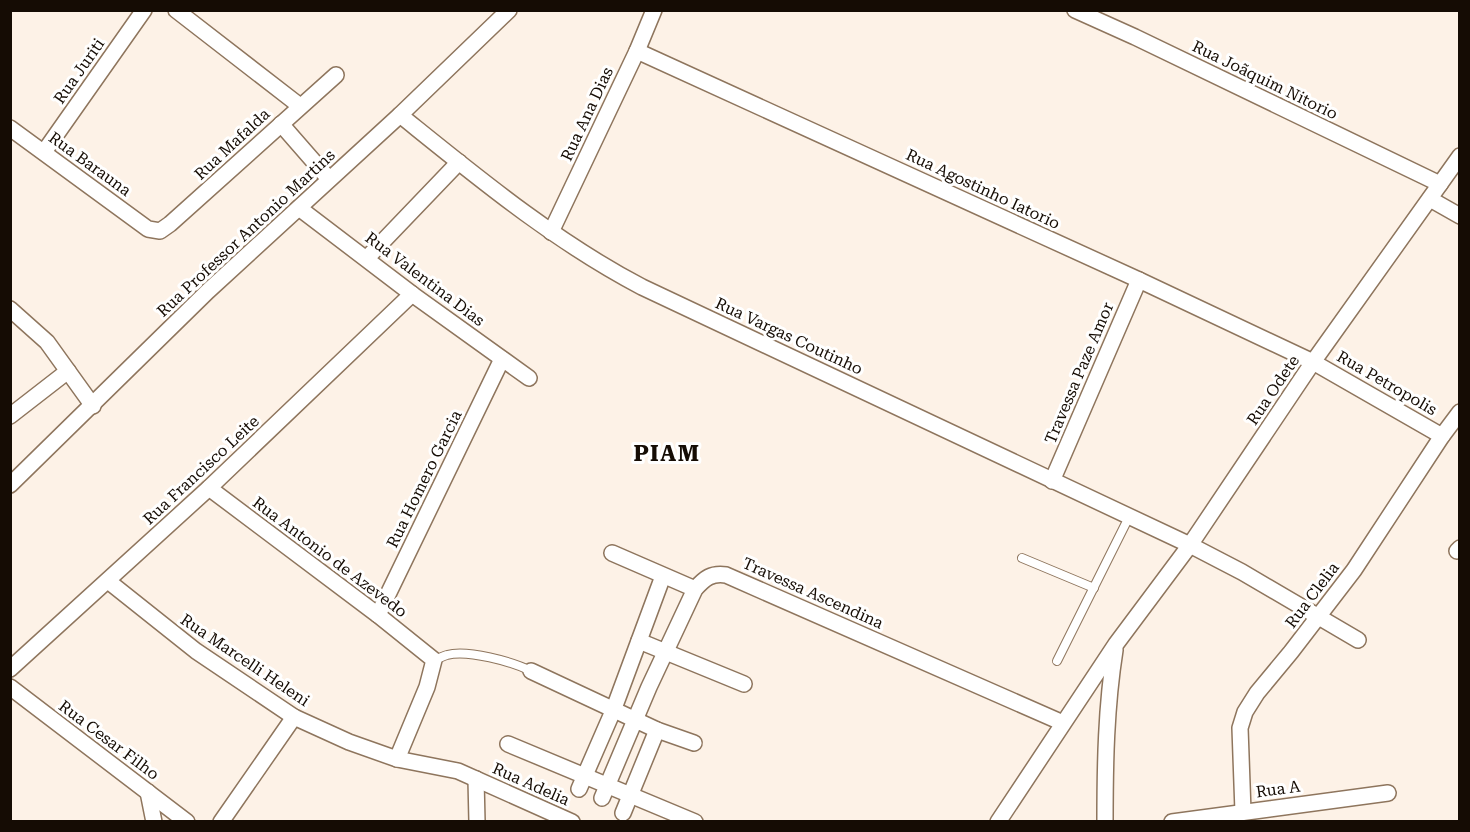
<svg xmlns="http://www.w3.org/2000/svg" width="1470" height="832" font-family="'Roboto Serif',serif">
	<rect width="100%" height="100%" fill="#fdf2e7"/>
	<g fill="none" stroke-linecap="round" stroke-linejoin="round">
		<defs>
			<g id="service">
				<polyline points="1022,558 1094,588"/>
				<path d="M434 660C438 659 443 656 447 655 467 649 513 662 531 671"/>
				<polyline points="1057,661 1129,517"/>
			</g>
			<g id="minor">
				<polyline points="176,10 300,106"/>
				<polyline points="1075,10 1135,37 1440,184"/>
				<polyline points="637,51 1139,280 1313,362 1442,436"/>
				<path d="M400 115C477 177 554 241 642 287L1190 545 1242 572 1358 640"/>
				<polyline points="281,124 329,179"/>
				<polyline points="10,128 148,229 160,231 170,224 336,75"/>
				<polyline points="44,152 144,10"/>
				<polyline points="1430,199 1460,216"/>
				<polyline points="299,208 412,294 529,378"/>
				<polyline points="551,232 637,51 654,10"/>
				<polyline points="367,258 459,162"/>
				<polyline points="10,309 47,342 93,406"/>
				<polyline points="10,416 68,371"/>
				<polyline points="1052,481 1139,280"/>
				<polyline points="10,485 208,291 400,115 509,10"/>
				<polyline points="209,488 378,615 434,660 427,687 397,759"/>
				<polyline points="1457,551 1460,548"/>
				<polyline points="612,553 695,589"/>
				<polyline points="108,581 196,651 294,717 349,742 397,759 458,771 572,822"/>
				<polyline points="378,615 502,359"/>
				<polyline points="639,641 744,684"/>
				<polyline points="10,669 209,488 412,294"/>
				<polyline points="531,671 657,730 694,743"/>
				<polyline points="10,687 187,822"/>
				<polyline points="508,744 695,822"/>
				<polyline points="476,779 477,822"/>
				<polyline points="579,789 613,711 663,576"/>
				<polyline points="148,792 154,822"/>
				<path d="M602 798 649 687 695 589C705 578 711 573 726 575L1063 723"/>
				<polyline points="1243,812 1240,728 1245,712 1257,693 1291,652 1354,570 1442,436 1460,412"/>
				<polyline points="623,813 657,730"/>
				<polyline points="221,822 294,717"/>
				<polyline points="998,822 1116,644 1190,545 1313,362 1460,156"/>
				<path d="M1105 822C1105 764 1106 707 1115 650"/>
				<polyline points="1172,822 1388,793"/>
			</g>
		</defs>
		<use href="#service" stroke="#8e755d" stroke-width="10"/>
		<use href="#minor" stroke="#8e755d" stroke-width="18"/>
		<use href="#service" stroke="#fff" stroke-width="8"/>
		<use href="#minor" stroke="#fff" stroke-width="15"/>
	</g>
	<g text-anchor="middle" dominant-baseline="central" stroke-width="6" stroke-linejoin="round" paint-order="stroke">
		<g font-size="16" fill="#150c04" stroke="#fff">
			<text transform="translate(79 71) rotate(-55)">Rua Juriti</text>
			<text transform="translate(1265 80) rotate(26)">Rua Joãquim Nitorio</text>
			<text transform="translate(587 114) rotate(-65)">Rua Ana Dias</text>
			<text transform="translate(232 144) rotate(-43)">Rua Mafalda</text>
			<text transform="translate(90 164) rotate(36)">Rua Barauna</text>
			<text transform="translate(983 189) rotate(25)">Rua Agostinho Iatorio</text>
			<text transform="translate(246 233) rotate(-43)">Rua Professor Antonio Martins</text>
			<text transform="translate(425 279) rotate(37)">Rua Valentina Dias</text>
			<text transform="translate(789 336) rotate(25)">Rua Vargas Coutinho</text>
			<text transform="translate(1079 373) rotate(-67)">Travessa Paze Amor</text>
			<text transform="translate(1387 383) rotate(30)">Rua Petropolis</text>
			<text transform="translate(1273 390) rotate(-56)">Rua Odete</text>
			<text transform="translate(201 470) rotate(-43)">Rua Francisco Leite</text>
			<text transform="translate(424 479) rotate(-64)">Rua Homero Garcia</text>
			<text transform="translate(330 557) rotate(37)">Rua Antonio de Azevedo</text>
			<text transform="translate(813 593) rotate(24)">Travessa Ascendina</text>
			<text transform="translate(1312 595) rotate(-53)">Rua Clelia</text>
			<text transform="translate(245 660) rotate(34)">Rua Marcelli Heleni</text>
			<text transform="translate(109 740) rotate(37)">Rua Cesar Filho</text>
			<text transform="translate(531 784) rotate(24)">Rua Adelia</text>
			<text transform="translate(1278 789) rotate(-8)">Rua A</text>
		</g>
		<g font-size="22" font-weight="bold" letter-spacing="1.5" fill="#150c04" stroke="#fff">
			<text x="667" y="453">PIAM</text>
		</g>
	</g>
	<rect width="1470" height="832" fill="none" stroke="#150c04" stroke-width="24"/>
</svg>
